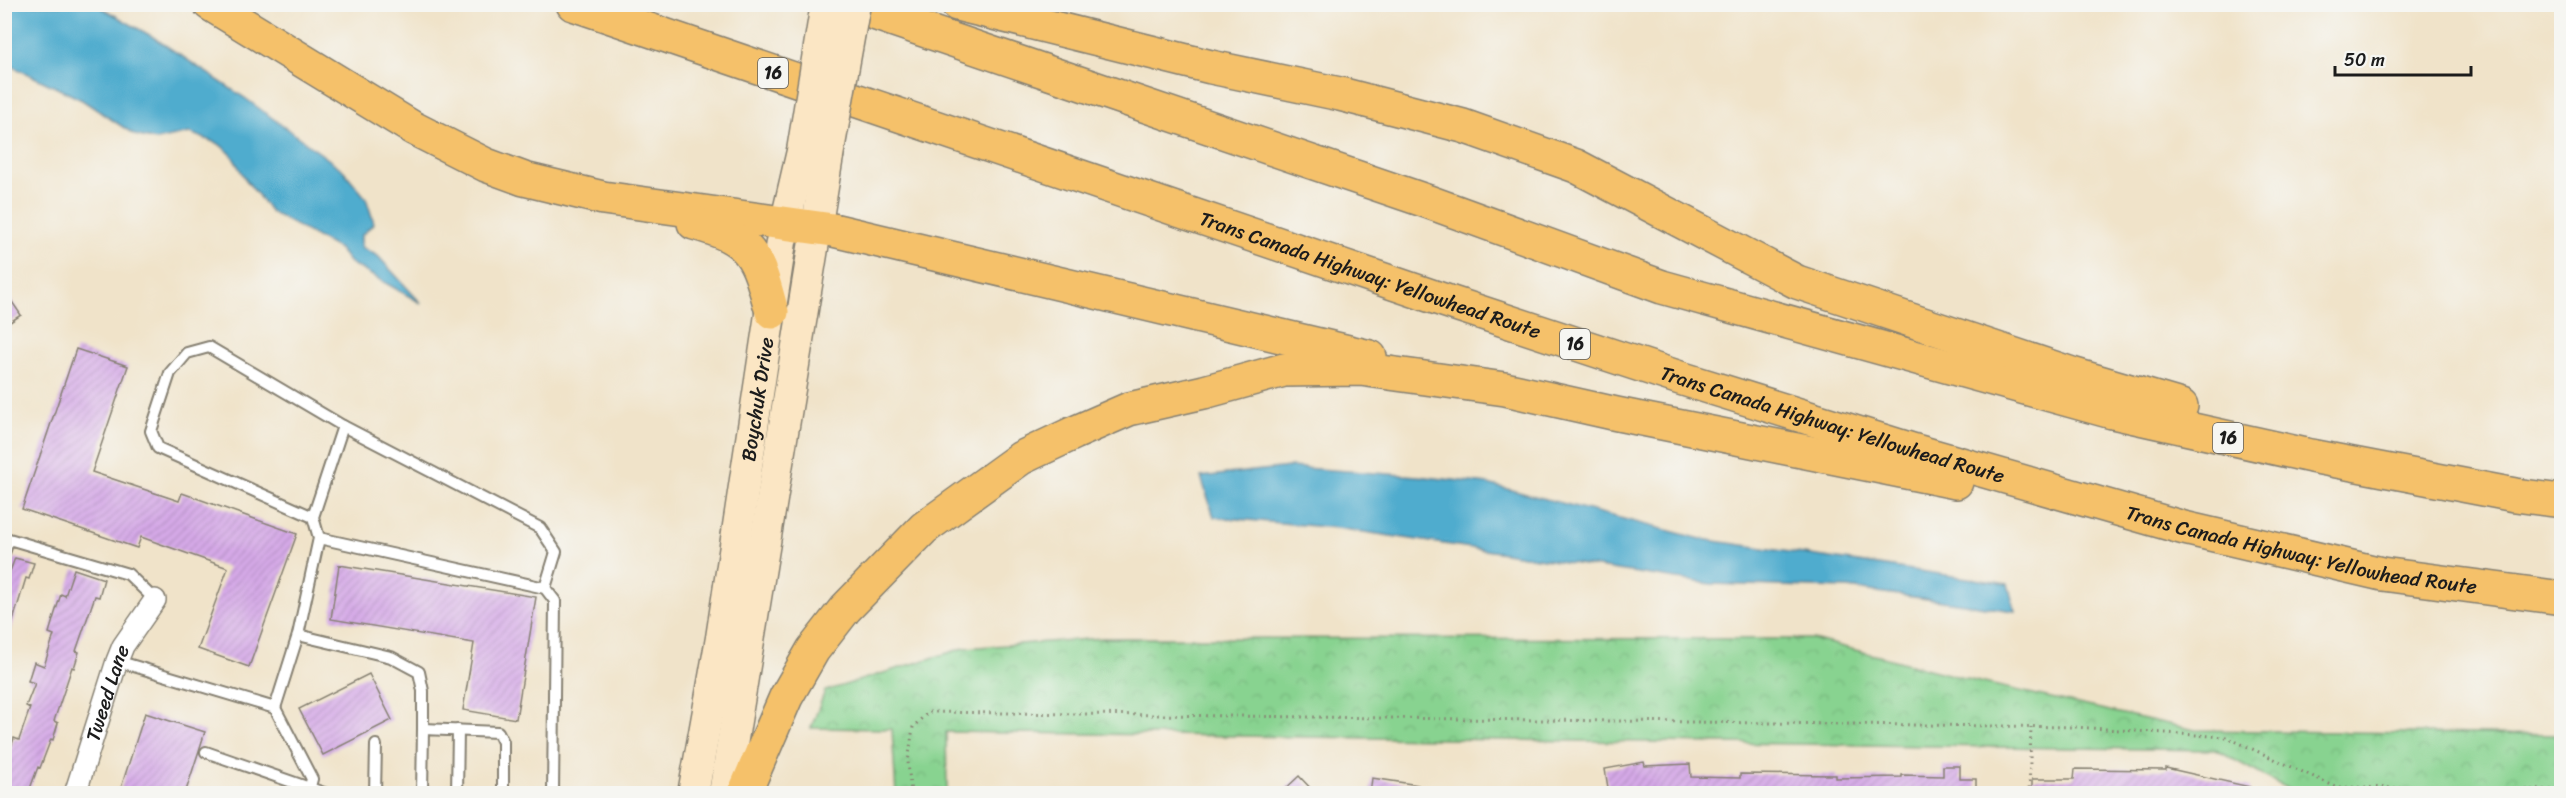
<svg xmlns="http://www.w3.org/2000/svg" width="2566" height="798" font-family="Sriracha,sans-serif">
	<defs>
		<pattern id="park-crowns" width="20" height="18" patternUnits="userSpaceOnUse" patternTransform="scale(1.5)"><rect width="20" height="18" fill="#88d390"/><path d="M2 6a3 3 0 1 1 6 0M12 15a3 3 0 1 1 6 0" fill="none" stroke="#75b57c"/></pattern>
		<pattern id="building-hatch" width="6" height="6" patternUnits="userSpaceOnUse" patternTransform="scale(1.5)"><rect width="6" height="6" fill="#d5a9e7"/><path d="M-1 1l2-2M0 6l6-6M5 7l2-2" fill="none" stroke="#b691c6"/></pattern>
	</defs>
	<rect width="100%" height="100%" fill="#f6f6f2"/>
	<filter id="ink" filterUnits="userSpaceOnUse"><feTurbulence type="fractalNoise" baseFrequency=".0167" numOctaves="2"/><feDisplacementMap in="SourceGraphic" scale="12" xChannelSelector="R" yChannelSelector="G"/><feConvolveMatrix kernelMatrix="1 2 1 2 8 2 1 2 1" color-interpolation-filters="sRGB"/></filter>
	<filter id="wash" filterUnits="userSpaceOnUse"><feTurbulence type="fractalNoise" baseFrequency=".008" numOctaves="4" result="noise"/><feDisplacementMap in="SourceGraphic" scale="24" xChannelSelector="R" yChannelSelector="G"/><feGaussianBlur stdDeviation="1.35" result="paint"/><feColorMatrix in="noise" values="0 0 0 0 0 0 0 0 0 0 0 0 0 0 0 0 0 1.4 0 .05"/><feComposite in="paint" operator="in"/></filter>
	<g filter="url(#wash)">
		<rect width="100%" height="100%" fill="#f0e3c9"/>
		<polygon fill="url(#park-crowns)" stroke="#527856" stroke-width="1.5" points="1103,638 1813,639 1975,681 2195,730 2561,735 2561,793 2302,793 2288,789 2216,750 946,732 947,793 896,794 892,729 811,728 825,691 964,648"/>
		<g fill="#4facce" stroke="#366475" stroke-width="1.5">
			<polygon points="4,5 97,5 153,37 245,98 343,170 366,198 374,223 361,236 361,247 378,256 421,303 350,263 339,249 271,212 246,180 231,154 219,144 190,133 156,140 135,135 82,100 5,63"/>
			<polygon points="1289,467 1418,476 1488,484 1701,539 2008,584 2015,611 1848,588 1711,584 1337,528 1214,517 1201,477"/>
		</g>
		<g id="blocks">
			<g fill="url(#building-hatch)">
				<polygon points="4,290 21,315 4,326"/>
				<polygon points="76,349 128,366 92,472 179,501 182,493 297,534 249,667 198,649 228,568 141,537 137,548 22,509"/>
				<polygon points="15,558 34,563 29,579 26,578 8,637 4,636 4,587"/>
				<polygon points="339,565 536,597 516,719 463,710 474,643 331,619"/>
				<polygon points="74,569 104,579 99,597 95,596 76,651 79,652 74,668 72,667 54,721 58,723 53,740 51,739 40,768 38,767 28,794 4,794 4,759 7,759 14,738 19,740 30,708 26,706 35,683 28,681 34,662 44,666 54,635 49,633 55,613 61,594 65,596"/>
				<polygon points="369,674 392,720 323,755 299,709"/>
				<polygon points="145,713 205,732 185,794 119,794"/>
				<polygon points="1644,762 1645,766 1690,764 1691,777 1740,778 1740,774 1836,775 1836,778 1902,777 1902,775 1943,776 1943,766 1960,766 1960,779 1976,779 1976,794 1609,794 1605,769"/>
				<polygon points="2166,768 2250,787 2250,794 2032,794 2032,779 2074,779 2075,769 2166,770"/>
				<polygon points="1299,776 1316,794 1280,794"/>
				<polygon points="1372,778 1418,785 1417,794 1370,794"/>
			</g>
		</g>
	</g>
	<g filter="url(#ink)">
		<use href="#blocks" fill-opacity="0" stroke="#868072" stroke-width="1.5"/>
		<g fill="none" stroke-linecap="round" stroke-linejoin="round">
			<defs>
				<g id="service">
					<polyline points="343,426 540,528 556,552 545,588"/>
					<polyline points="313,517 343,426 209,347 187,353 170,373 151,431 158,448 313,517 319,538"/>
					<polyline points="4,553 9,539 128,574 155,600"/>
					<polyline points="298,635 391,657 419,672 423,691 423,729"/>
					<polyline points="117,661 275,708 312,779 308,794"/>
					<polyline points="275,708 298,635 319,538 545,588 555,601 553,794"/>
					<polyline points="206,752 327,794"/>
					<polyline points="375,794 376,745"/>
					<polyline points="422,794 423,729 498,732 503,742 503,794"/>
					<polyline points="457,794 458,730"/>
				</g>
				<g id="minor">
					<path id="s1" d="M75 794 117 661 123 646 155 600"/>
				</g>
				<g id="secondary">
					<path id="s2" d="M693 794 721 638 781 242 802 151"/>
					<polyline points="724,794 828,156"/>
				</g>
				<g id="motorway">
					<polyline points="210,4 413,128 486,165 524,179 603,198 833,230 1370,357"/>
					<path id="s3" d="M573 4 1440 299 1680 378 1912 450 2184 528 2382 574 2562 598"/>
					<polyline points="847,4 1429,202 1662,287 2112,412 2311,456 2515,495 2562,501"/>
					<polyline points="957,4 1211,67 1340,94 1463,126 1576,166 1797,282 2072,374 2181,406"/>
					<path d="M694 223C753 239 757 256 772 312"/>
					<polyline points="744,794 786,697 813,650 845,609 924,528 1021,458 1074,433 1129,409 1204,392 1284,370 1360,369 1505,389 1617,414 1956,482"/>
				</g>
			</defs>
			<use href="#service" stroke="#868072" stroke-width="14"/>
			<use href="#minor" stroke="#868072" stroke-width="24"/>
			<use href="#secondary" stroke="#868072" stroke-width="33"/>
			<use href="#motorway" stroke="#868072" stroke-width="36"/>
			<g stroke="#868072" stroke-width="3" stroke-dasharray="1.5 4.5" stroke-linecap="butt">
				<polyline points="911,794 908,762 913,727 928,712 2075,727 2226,737 2336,787 2562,790"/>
				<polyline points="2029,794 2031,727"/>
			</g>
			<use href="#service" stroke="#fff" stroke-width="10"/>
			<use href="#minor" stroke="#fff" stroke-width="21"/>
			<use href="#secondary" stroke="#fbe6c4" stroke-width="30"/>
			<use href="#motorway" stroke="#f5c16b" stroke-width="33"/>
			<defs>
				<g id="secondary-bridge">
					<polyline points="802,151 826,4"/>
					<polyline points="828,156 855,4"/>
				</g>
			</defs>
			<use href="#secondary-bridge" stroke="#868072" stroke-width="33" stroke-linecap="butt"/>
			<use href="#secondary-bridge" stroke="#fbe6c4" stroke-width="30"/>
		</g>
	</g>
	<g text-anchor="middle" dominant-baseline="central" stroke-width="4.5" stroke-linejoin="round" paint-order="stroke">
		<g fill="#f6f6f2" stroke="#5d5d5c" stroke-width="1.5">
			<rect x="758" y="58" width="30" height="30" rx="4.5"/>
			<rect x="1560" y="329" width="30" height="30" rx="4.5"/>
			<rect x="2213" y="423" width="30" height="30" rx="4.5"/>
		</g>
		<g font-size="18" font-weight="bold" fill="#1c1c1c">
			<text x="773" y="73">16</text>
			<text x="1575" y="344">16</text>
			<text x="2228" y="438">16</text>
		</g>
		<g font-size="20" fill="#1c1c1c" stroke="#f6f6f2">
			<text stroke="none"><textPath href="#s3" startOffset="842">Trans Canada Highway: Yellowhead Route</textPath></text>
			<text stroke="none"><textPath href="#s2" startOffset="400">Boychuk Drive</textPath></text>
			<text stroke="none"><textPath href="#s3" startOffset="1328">Trans Canada Highway: Yellowhead Route</textPath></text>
			<text stroke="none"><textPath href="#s3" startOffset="1814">Trans Canada Highway: Yellowhead Route</textPath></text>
			<text stroke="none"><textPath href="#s1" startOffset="106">Tweed Lane</textPath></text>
		</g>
	</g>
	<rect width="2566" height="798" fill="none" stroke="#f6f6f2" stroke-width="24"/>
	<path d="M2335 66v9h136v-9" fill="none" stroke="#1c1c1c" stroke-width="3"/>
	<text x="2344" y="66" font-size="18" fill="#1c1c1c" stroke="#f6f6f2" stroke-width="4.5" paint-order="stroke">50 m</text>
</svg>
